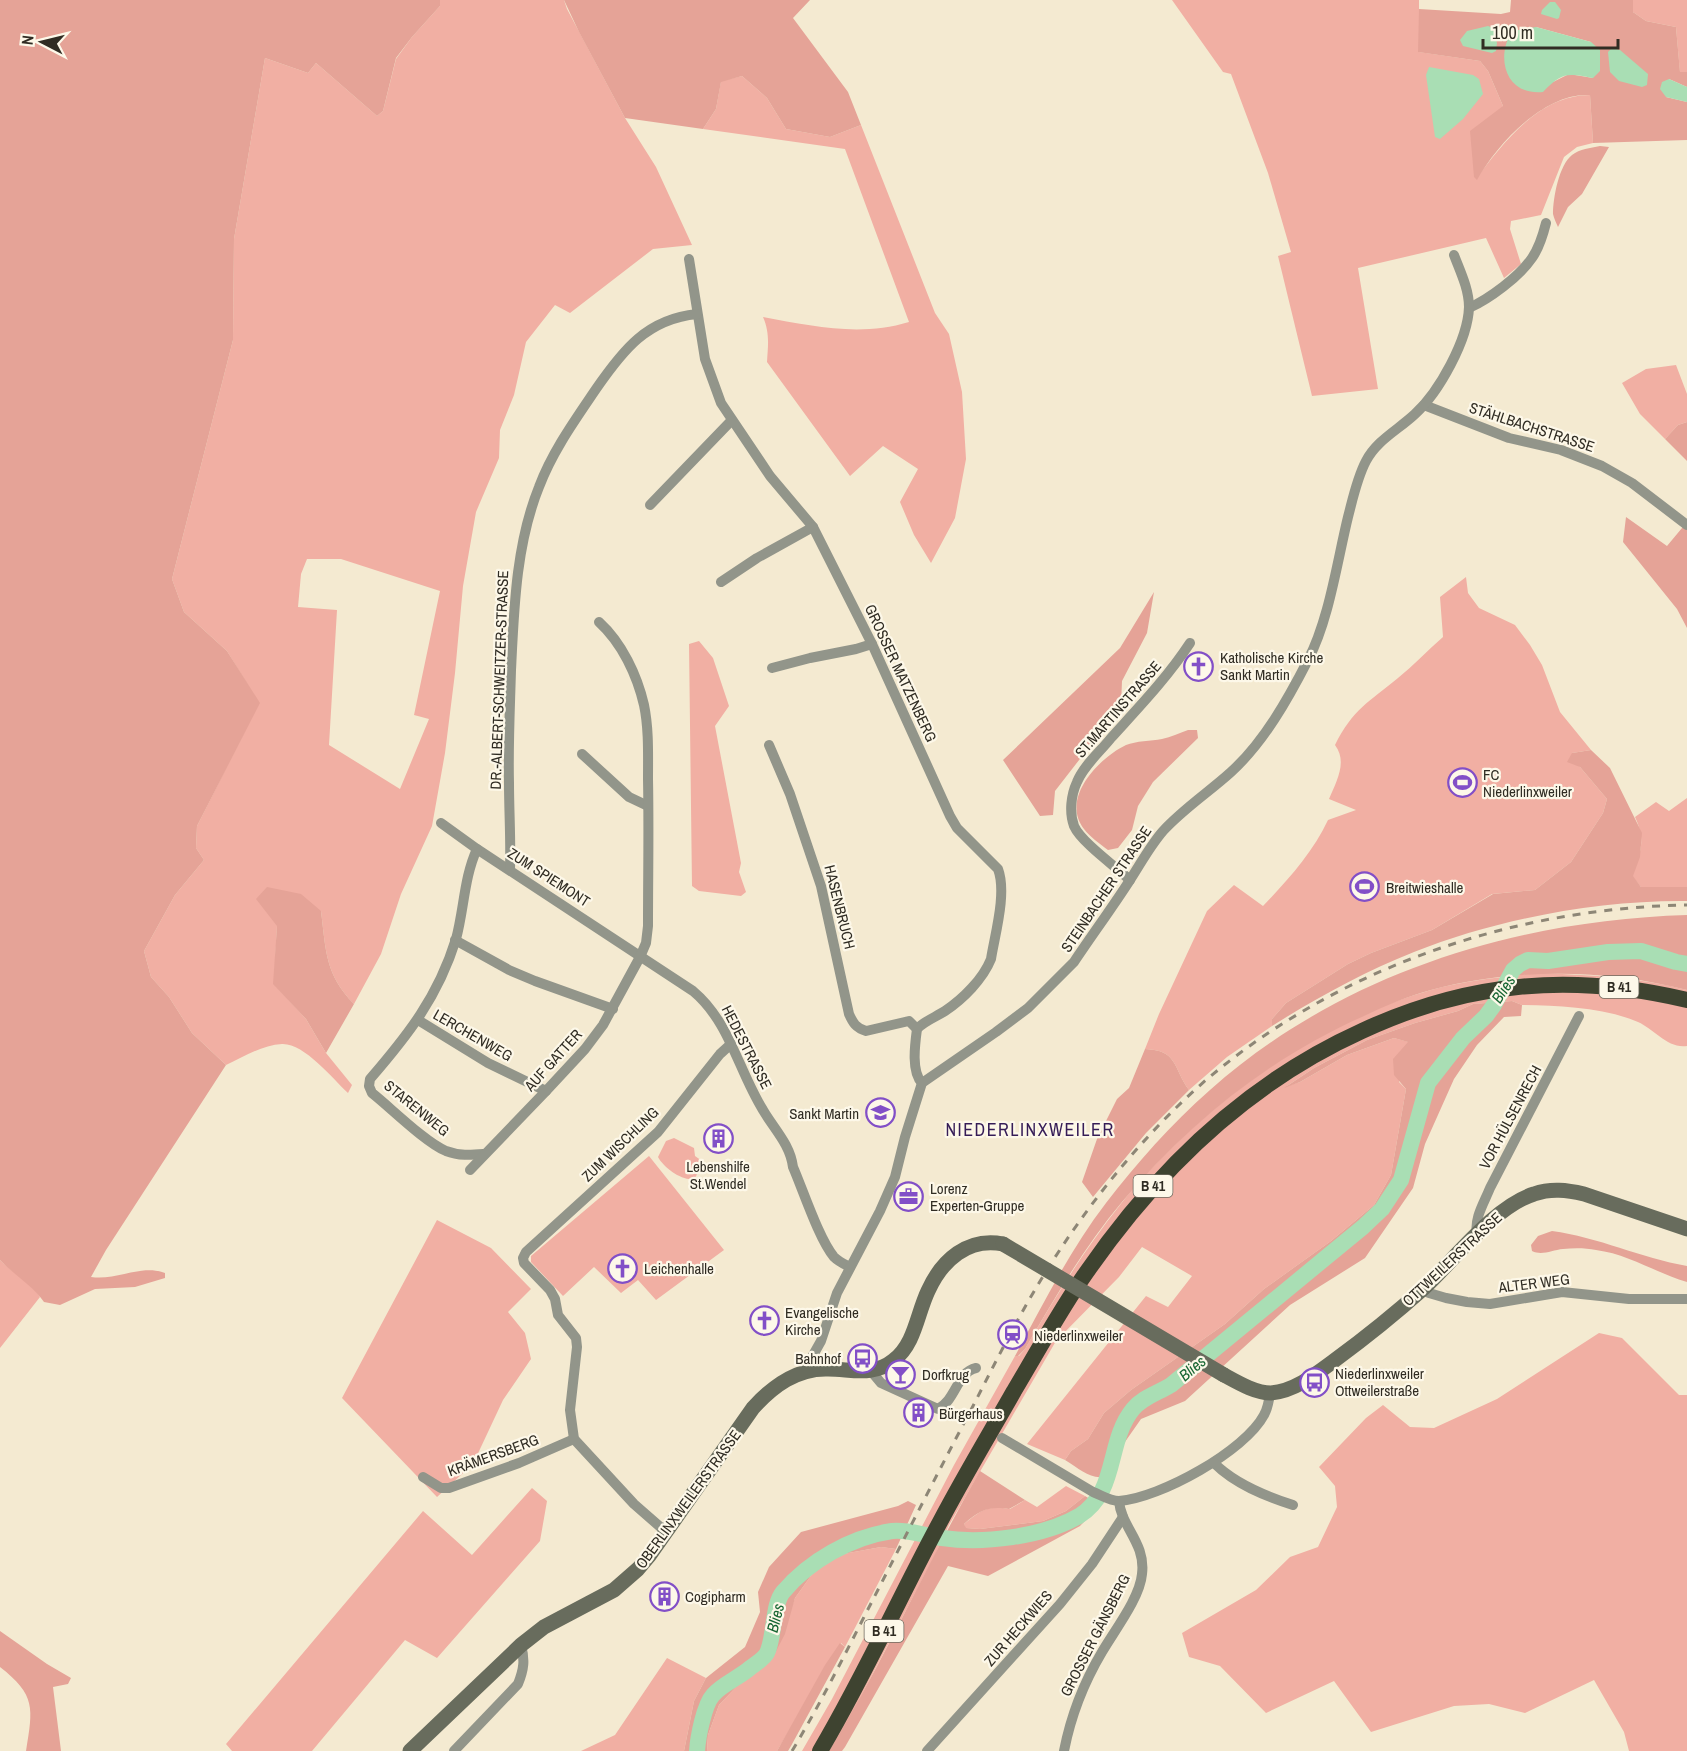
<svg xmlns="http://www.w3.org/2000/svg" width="1687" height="1751" font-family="'Archivo Narrow',sans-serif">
	<rect width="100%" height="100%" fill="#f4ead1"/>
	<g fill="#f1afa3" fill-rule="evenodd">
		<path d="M440 0H564L567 9 625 118 656 167 692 245 653 249 570 313 555 305 526 342 514 395 500 430 499 458 476 512 463 586 455 673 445 753 432 826 401 894 381 954 354 1004C325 974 326 951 321 911L277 926 274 984 306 1019 326 1053 352 1085 348 1093C332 1078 304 1043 282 1044 262 1045 243 1057 226 1065L192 1033 169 997 151 977 144 951 175 895 204 860 196 848 197 826 259 703 227 651 184 612 172 579 233 340 234 239 265 58 308 73 316 63 377 116 383 111 396 59 412 37 440 6ZM307 559H341L440 591 414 715 429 719 400 789 329 745 337 610 298 607 301 574Z"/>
		<path d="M1172 0H1419V52L1480 61 1488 71 1503 106 1476 179C1503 143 1539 95 1590 95L1593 143 1577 147 1564 157 1541 215 1511 221 1510 229 1521 264 1504 278 1486 238 1358 268 1378 389 1312 396 1278 256 1291 252 1268 173 1231 74 1223 72Z"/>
		<polygon points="1633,0 1687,0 1687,72 1680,73 1676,27 1646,21 1633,12"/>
		<path d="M742 76 767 98 786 129 830 137 861 125 935 313 949 334 962 392 966 459 955 518 931 563 914 535 900 502 918 469 883 446 850 476 767 362C768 345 770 333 763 317 812 326 860 337 909 322L845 149 703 129 716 109 721 81Z"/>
		<polygon points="1676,365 1687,394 1687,422 1678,425 1665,439 1640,414 1622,383 1646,369"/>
		<path d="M1466 577 1468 593 1479 608 1515 625 1530 645 1542 665 1560 712 1591 750 1572 753 1580 767 1607 799 1603 813 1571 862 1535 890 1492 894 1432 930 1371 953 1348 964 1286 1003 1272 1019V1026L1227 1057 1189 1090C1173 1068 1178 1050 1145 1049L1159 1014 1207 911 1234 885 1263 906C1288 880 1313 852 1328 820L1356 810 1329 799C1336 782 1348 762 1335 745 1353 709 1369 702 1398 678 1414 665 1428 650 1443 637L1440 597Z"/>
		<polygon points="699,641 713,658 729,706 715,726 741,863 739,872 746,892 741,896 699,891 692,886 689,644"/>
		<path d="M1687 798V887H1641L1632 876C1641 852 1646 840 1635 817L1656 802 1669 811Z"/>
		<path d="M1539 973C1588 975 1639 977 1687 990V1046C1668 1049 1654 1029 1638 1022 1603 1007 1559 1006 1522 1005L1512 1001 1473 1004 1458 1011 1415 1023 1367 1040 1314 1068 1287 1086 1300 1082 1347 1055 1394 1038 1409 1042 1399 1082 1406 1089 1391 1175 1374 1205 1331 1241 1264 1289 1225 1324 1131 1390 1104 1413 1088 1439 1071 1451 1065 1460 1027 1444 1146 1296 1168 1307 1192 1276 1142 1247 1119 1277 1056 1341 949 1525 935 1555 851 1715 829 1751H802L832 1699 954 1465 1015 1356H1019L1025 1349C1054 1299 1084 1250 1120 1205 1195 1111 1314 1022 1431 990 1465 980 1503 977 1539 973Z"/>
		<path d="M674 1138 694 1148 695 1156 702 1161 700 1170 694 1179C682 1181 664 1168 658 1157L666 1141Z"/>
		<polygon points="649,1156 724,1250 656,1300 638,1280 621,1293 594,1267 563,1296 531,1262 531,1256"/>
		<polygon points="437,1220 491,1248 531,1289 508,1312 525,1333 531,1359 503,1400 473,1464 437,1497 342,1398"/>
		<path d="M0 1260C13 1273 30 1282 40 1297L0 1348Z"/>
		<polygon points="1599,1333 1622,1338 1679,1395 1687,1395 1687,1751 1629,1751 1624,1732 1594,1680 1525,1713 1489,1704 1454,1706 1371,1732 1334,1681 1266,1713 1220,1666 1189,1657 1182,1633 1256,1590 1290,1557 1318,1547 1337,1507 1335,1486 1319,1467 1366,1418 1383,1405 1410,1427 1434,1428 1497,1399"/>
		<path d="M1066 1486 1085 1496 1066 1511 1043 1521 980 1529 965 1528 964 1524C981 1510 987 1505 1010 1509L1025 1500 1037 1507Z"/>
		<polygon points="532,1488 547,1501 540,1541 437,1658 405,1640 312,1751 232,1751 226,1744 423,1511 472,1555"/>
		<polygon points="881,1547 896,1549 845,1647 841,1643 777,1751 707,1751 708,1735 719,1705 740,1683 789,1614 795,1598 818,1566 843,1554"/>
		<polygon points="667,1658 706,1678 694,1701 684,1751 581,1751 615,1735"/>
	</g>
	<g fill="#e5a397" fill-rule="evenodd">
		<path d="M0 0H440V6L412 37 396 58 383 111 377 116 316 63 308 73 265 58 234 239 233 340 172 579 184 612 227 651 260 703 197 826 196 848 204 860 175 895 144 951 151 977 169 997 192 1033 226 1065 106 1250 91 1277C116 1281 141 1264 165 1273V1278L135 1287 95 1289 60 1305 44 1302C32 1285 14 1275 0 1260Z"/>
		<polygon points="564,0 810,0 793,18 848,92 861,125 830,137 786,129 767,98 742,76 721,82 716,109 703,129 625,118 579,32"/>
		<path d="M1511 0H1633V12L1646 21 1676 27 1680 72H1687V87L1669 79 1666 97 1687 102V140L1593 143 1590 95C1545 92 1497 144 1477 180L1474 177 1470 131 1503 106 1488 71 1480 61 1418 52 1419 9 1501 14 1510 12ZM1536 27 1591 42 1593 78 1569 74 1553 82Z"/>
		<path d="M1600 146 1609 147 1582 194 1568 207 1558 227C1556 223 1554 218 1553 214 1553 198 1559 165 1572 155 1580 149 1590 148 1600 146Z"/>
		<polygon points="1687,422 1687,461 1665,439 1678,425"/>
		<polygon points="1626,517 1667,546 1687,522 1687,628 1677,609 1623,542"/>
		<polygon points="1154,592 1147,633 1122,681 1121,706 1055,791 1053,815 1040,816 1003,760 1120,648"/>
		<path d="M1188 730H1197L1198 738 1153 782 1138 806 1132 830 1118 848 1108 850C1100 844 1090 837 1084 829 1060 798 1099 758 1126 745 1136 741 1151 741 1162 739 1171 737 1179 733 1188 730Z"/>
		<path d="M1591 750 1610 768 1642 833 1640 857 1633 876 1641 887H1687V901C1598 900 1497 919 1414 952 1364 972 1318 997 1272 1026V1019L1286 1003 1348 964 1371 953 1432 930 1493 894 1535 890 1571 862 1603 813 1607 799 1580 767 1567 762 1572 753Z"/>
		<path d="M267 887 301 894 321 911C326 951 325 974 354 1004L326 1053 306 1019 273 984 277 926 256 899Z"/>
		<path d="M1687 915V990C1604 969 1515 968 1431 990 1408 996 1385 1006 1364 1016 1269 1058 1189 1123 1122 1202 1084 1247 1054 1299 1025 1349L1018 1356H1015C1043 1304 1070 1250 1106 1203 1137 1163 1171 1124 1210 1090 1340 974 1516 920 1687 915Z"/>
		<path d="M1512 1001 1522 1005 1521 1016 1504 1017 1477 1045 1454 1079 1425 1144 1413 1188 1365 1258 1290 1305 1185 1401 1141 1419 1120 1449 1115 1473C1094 1484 1083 1471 1065 1460L1071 1451 1088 1439 1104 1413 1131 1390 1225 1324 1264 1289 1331 1241 1374 1205 1391 1175 1406 1089 1394 1075 1393 1059 1408 1042 1394 1038 1347 1055 1300 1082 1284 1088 1314 1068 1367 1040 1415 1023 1458 1011 1473 1004Z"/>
		<path d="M1145 1049C1178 1050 1173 1068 1189 1090L1146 1133 1093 1197 1082 1182 1097 1139 1117 1099 1129 1088Z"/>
		<path d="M1552 1231C1598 1237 1641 1258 1687 1266V1282C1656 1273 1628 1254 1596 1250 1586 1248 1574 1248 1563 1249 1552 1250 1542 1256 1532 1251L1531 1245 1538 1236Z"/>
		<path d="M980 1471 1025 1500 1009 1509C989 1506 980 1510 964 1524L966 1528 980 1529 1043 1521 1066 1511 1085 1496 1100 1505 1080 1526 988 1576 948 1566 845 1747 842 1751H829C884 1661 927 1563 980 1471Z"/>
		<polygon points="908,1501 916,1505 896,1549 881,1547 843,1554 818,1566 795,1598 785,1634 773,1657 740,1683 719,1705 708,1735 707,1751 684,1751 694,1701 706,1678 745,1647 760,1612 758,1592 769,1567 801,1532 898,1506"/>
		<path d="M0 1631 47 1664 71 1678 68 1684 53 1687 61 1751H26C33 1708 36 1695 0 1667Z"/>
		<polygon points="840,1643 845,1647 791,1746 788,1751 777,1751 825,1665"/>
	</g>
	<g fill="#a9deb4">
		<polygon points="1550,2 1555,2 1561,10 1559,18 1557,19 1541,14 1542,10"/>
		<polygon points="1488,26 1493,28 1497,43 1496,51 1492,53 1463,46 1460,40 1467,31"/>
		<path d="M1536 27 1591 42 1600 50V71L1593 78C1567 73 1562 72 1543 92 1506 96 1495 58 1512 31Z"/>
		<polygon points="1612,48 1620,50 1648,74 1647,85 1642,87 1619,81 1610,72 1608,52"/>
		<polygon points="1429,67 1473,75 1479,79 1483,94 1463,119 1440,139 1435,137 1426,75"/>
		<polygon points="1669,79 1687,87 1687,102 1666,97 1660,89 1662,82"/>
	</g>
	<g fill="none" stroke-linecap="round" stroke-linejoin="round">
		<path stroke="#a9deb4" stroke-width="16" d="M697 1751C698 1737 704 1705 713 1695 721 1685 740 1677 750 1668 755 1664 764 1659 767 1653 775 1637 772 1605 783 1592 809 1561 851 1537 892 1531 908 1529 926 1536 942 1538 983 1544 1043 1537 1079 1516 1119 1491 1106 1442 1133 1409 1143 1397 1158 1393 1171 1385L1363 1227 1382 1209 1401 1180 1428 1083 1463 1038 1486 1016 1494 1005 1513 970 1520 964 1528 960 1548 961 1608 952 1641 951 1676 962 1687 964"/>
		<g stroke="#92958a" stroke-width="10">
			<path d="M689 259 705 359 721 403 770 476 813 527 872 644 950 816 957 828 998 869C1007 893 995 934 991 959 983 979 963 999 945 1011 936 1017 924 1021 917 1029 915 1044 911 1072 922 1083"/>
			<path d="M1469 308C1489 299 1519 277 1532 258 1539 248 1543 235 1546 223"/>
			<polyline points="1424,405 1509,438 1561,450 1602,466 1632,483 1687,525"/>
			<polyline points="650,505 731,421"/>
			<polyline points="721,582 757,558 813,527"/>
			<polyline points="772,668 810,658 856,649 872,644"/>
			<path d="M769 745 790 794 821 886 849 1014C853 1023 856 1028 866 1031L909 1021 917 1029"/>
			<polyline points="582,754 629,797 648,806"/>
			<path d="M441 823 477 849 693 991C730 1022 738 1070 763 1110 774 1129 790 1144 793 1167 803 1190 819 1239 834 1257 839 1262 844 1264 850 1267"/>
			<path d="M477 849C464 877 464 910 456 939 438 997 408 1035 370 1079L369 1086 372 1093C391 1108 425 1142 446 1151 459 1156 471 1155 484 1154"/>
			<path d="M510 869C511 840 509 812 509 783 508 745 510 707 511 670 514 608 516 544 539 487 552 452 575 420 596 389 623 350 647 319 697 314"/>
			<path d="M1130 880C1116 867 1081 842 1074 826 1069 812 1071 795 1077 782 1084 765 1100 752 1111 738 1139 707 1167 678 1190 643"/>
			<polyline points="455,940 509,970 535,981 613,1009"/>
			<polyline points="418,1020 488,1063 546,1091"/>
			<path d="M470 1170 546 1091 585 1049 603 1025 640 957 646 943 648 926C648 877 649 828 648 779 648 755 649 729 644 705 637 675 622 643 599 622"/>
			<path d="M1477 1234C1474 1218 1484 1203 1490 1188L1579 1016"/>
			<polyline points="1423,1289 1429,1293 1446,1298 1467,1302 1490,1304 1562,1292 1629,1299 1687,1299"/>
			<path d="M811 1370 812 1357 821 1341 837 1293 880 1211 895 1177 905 1137 922 1083 996 1032 1028 1008 1074 962C1092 935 1112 908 1130 880 1141 863 1150 846 1163 831 1183 809 1209 792 1231 772 1264 742 1288 699 1308 660 1329 620 1337 562 1348 517 1353 498 1357 478 1366 461 1377 440 1398 430 1415 414 1439 392 1468 340 1469 307 1469 289 1460 271 1454 255"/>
			<path d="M871 1371 881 1383 938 1409C956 1400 957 1372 976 1368"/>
			<path d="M1002 1438 1093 1492C1101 1495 1110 1501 1119 1501 1160 1498 1245 1451 1264 1415 1268 1408 1269 1401 1270 1393"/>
			<path d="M1214 1463C1235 1484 1265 1496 1293 1505"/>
			<polyline points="423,1477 441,1488 449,1488 519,1463 574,1439"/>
			<polyline points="666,1532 634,1504 574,1439 570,1410 577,1347 576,1338 558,1315 555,1299 550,1290 524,1263 523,1258 526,1252 658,1132 720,1054 731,1044"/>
			<path d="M454 1751 518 1684C524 1669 525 1660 521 1645"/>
			<polyline points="927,1751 1060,1604 1092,1564 1123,1517"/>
			<path d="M1064 1751C1071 1715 1083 1684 1102 1652 1114 1631 1140 1598 1142 1574 1146 1543 1121 1527 1119 1501"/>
		</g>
		<g stroke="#686c5d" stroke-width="15">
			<path d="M1224 1375C1237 1382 1255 1393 1271 1393 1295 1391 1316 1374 1335 1360 1365 1338 1396 1313 1424 1288 1454 1260 1495 1206 1534 1194 1551 1188 1567 1190 1584 1194L1687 1229"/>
			<path d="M410 1751 521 1645 544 1627 614 1590 638 1569 649 1556 753 1408C773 1386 797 1368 828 1369 852 1369 873 1377 894 1360 915 1344 917 1314 928 1291 942 1260 968 1237 1003 1244"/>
		</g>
		<path stroke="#3e4330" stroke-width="16" d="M820 1751C864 1677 899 1598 940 1522 963 1478 989 1435 1014 1391 1038 1351 1060 1310 1086 1273 1157 1170 1247 1083 1362 1031 1469 981 1573 973 1687 1000"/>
		<path stroke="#8d8676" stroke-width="3" stroke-dasharray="8 8" stroke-linecap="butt" d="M792 1751C818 1708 841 1662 864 1617 900 1547 936 1476 973 1406 995 1363 1017 1319 1042 1278 1086 1206 1142 1136 1206 1080 1339 967 1514 908 1687 905"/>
		<polyline stroke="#686c5d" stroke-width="15" points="1003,1244 1224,1375"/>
	</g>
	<defs>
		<symbol id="church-ring" viewBox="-11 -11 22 22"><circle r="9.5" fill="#fdf8e9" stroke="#824fc7" stroke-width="1.5"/><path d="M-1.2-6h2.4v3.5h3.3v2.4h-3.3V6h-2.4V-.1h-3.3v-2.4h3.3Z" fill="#824fc7"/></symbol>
		<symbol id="stadium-ring" viewBox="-11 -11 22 22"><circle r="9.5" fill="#fdf8e9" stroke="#824fc7" stroke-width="1.5"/><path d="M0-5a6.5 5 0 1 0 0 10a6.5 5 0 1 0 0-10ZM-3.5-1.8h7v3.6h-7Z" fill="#824fc7"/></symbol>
		<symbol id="school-ring" viewBox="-11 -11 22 22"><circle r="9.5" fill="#fdf8e9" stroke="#824fc7" stroke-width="1.5"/><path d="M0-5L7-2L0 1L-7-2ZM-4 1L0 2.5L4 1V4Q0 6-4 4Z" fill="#824fc7"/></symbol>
		<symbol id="building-ring" viewBox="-11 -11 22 22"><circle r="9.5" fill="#fdf8e9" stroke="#824fc7" stroke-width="1.5"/><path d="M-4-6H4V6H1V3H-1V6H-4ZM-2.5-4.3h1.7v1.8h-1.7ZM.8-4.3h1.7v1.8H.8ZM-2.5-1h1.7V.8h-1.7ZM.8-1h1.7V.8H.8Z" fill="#824fc7"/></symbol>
		<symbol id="office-ring" viewBox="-11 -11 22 22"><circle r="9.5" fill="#fdf8e9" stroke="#824fc7" stroke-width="1.5"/><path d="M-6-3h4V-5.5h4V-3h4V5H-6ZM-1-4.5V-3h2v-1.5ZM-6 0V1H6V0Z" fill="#824fc7"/></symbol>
		<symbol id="station-ring" viewBox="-11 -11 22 22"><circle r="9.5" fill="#fdf8e9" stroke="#824fc7" stroke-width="1.5"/><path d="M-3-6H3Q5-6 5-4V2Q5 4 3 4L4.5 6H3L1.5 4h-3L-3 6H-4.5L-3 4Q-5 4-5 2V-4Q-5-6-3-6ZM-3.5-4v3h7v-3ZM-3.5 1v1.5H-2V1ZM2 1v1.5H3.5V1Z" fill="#824fc7"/></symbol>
		<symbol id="bus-ring" viewBox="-11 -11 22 22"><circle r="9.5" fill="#fdf8e9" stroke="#824fc7" stroke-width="1.5"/><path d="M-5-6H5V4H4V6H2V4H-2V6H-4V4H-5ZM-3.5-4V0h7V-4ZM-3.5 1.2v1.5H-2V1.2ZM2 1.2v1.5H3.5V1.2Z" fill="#824fc7"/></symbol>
		<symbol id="bar-ring" viewBox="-11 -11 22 22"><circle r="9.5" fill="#fdf8e9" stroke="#824fc7" stroke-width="1.5"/><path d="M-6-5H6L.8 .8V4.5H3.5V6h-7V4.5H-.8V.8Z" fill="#824fc7"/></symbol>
	</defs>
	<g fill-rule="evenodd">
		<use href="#church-ring" x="1182" y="650" width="33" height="33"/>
		<use href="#stadium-ring" x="1446" y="766" width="33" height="33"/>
		<use href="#stadium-ring" x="1348" y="870" width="33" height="33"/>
		<use href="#school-ring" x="864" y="1096" width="33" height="33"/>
		<use href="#building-ring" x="702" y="1122" width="33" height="33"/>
		<use href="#office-ring" x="892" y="1180" width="33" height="33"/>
		<use href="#church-ring" x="606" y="1252" width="33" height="33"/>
		<use href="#church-ring" x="748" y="1304" width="33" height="33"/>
		<use href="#station-ring" x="996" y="1318" width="33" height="33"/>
		<use href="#bus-ring" x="846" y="1342" width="33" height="33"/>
		<use href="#bar-ring" x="884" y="1358" width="33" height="33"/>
		<use href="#bus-ring" x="1298" y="1366" width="33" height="33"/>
		<use href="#building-ring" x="902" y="1396" width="33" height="33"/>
		<use href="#building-ring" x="648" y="1580" width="33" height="33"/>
	</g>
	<g text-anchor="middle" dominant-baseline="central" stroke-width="4.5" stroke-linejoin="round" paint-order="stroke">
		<g fill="#fdf8e9" stroke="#6e695e" stroke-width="1.5">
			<rect x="1599.5" y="976" width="39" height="22" rx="4.5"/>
			<rect x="1133.5" y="1175" width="39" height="22" rx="4.5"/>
			<rect x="864.5" y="1620" width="39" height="22" rx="4.5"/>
		</g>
		<g font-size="14" font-weight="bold" fill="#302c23">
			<text x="1619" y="987">B 41</text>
			<text x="1153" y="1186">B 41</text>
			<text x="884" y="1631">B 41</text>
		</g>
		<g font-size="15" fill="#302c23" stroke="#fdf8e9">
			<text transform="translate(1532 427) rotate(18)">STÄHLBACHSTRASSE</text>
			<text transform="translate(901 673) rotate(65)">GROSSER MATZENBERG</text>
			<text transform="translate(499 680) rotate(-88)">DR.-ALBERT-SCHWEITZER-STRASSE</text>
			<text transform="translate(1118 709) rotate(-49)">ST.MARTINSTRASSE</text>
			<text transform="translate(549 877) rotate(33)">ZUM SPIEMONT</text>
			<text transform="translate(1106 889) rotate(-56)">STEINBACHER STRASSE</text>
			<text transform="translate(840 907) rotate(76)">HASENBRUCH</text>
			<text transform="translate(473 1035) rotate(30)">LERCHENWEG</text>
			<text transform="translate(747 1047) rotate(63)">HEDESTRASSE</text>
			<text transform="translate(553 1060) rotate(-48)">AUF GATTER</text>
			<text transform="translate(417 1108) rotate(39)">STARENWEG</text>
			<text transform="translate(1510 1117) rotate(-62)">VOR HÜLSENRECH</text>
			<text transform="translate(620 1144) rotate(-44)">ZUM WISCHLING</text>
			<text transform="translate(1452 1259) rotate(-43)">OTTWEILERSTRASSE</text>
			<text transform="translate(1534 1283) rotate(-7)">ALTER WEG</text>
			<text transform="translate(493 1455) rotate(-20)">KRÄMERSBERG</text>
			<text transform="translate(688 1499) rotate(-54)">OBERLINXWEILERSTRASSE</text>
			<text transform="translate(1018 1628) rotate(-49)">ZUR HECKWIES</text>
			<text transform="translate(1095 1635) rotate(-63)">GROSSER GÄNSBERG</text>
		</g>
		<g font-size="15" fill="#302c23" stroke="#fdf8e9" text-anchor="start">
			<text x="1220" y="657">Katholische Kirche<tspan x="1220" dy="17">Sankt Martin</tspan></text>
			<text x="1483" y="774">FC<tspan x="1483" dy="17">Niederlinxweiler</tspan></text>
			<text x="1386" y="887">Breitwieshalle</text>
			<text x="859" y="1113" text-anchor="end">Sankt Martin</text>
			<text x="718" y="1166" text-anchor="middle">Lebenshilfe<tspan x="718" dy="17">St.Wendel</tspan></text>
			<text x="930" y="1188">Lorenz<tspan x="930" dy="17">Experten-Gruppe</tspan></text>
			<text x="644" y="1268">Leichenhalle</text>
			<text x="785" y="1312">Evangelische<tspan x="785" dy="17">Kirche</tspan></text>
			<text x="1034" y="1335">Niederlinxweiler</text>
			<text x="841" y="1358" text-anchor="end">Bahnhof</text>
			<text x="1335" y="1373">Niederlinxweiler<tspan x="1335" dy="17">Ottweilerstraße</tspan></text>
			<text x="922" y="1374">Dorfkrug</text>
			<text x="939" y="1413">Bürgerhaus</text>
			<text x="685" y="1596">Cogipharm</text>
		</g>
		<g font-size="16" font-style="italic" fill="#176633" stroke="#fdf8e9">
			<text transform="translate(1503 989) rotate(-57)">Blies</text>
			<text transform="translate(1192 1368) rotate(-40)">Blies</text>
			<text transform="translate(775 1618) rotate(-76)">Blies</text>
		</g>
		<g font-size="18" letter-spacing="1.5" fill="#361d57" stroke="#fdf8e9">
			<text x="1030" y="1129">NIEDERLINXWEILER</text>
		</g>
	</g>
	<g transform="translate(42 42) rotate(277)" stroke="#fdf8e9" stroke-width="4.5" paint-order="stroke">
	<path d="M0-4.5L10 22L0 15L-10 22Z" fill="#302c23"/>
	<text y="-9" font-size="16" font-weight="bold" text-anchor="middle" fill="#302c23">N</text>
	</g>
	<path d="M1483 39v9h135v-9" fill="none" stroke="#302c23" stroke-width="3"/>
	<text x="1492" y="39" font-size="18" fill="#302c23" stroke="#fdf8e9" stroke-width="4.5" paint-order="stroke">100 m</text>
</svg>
